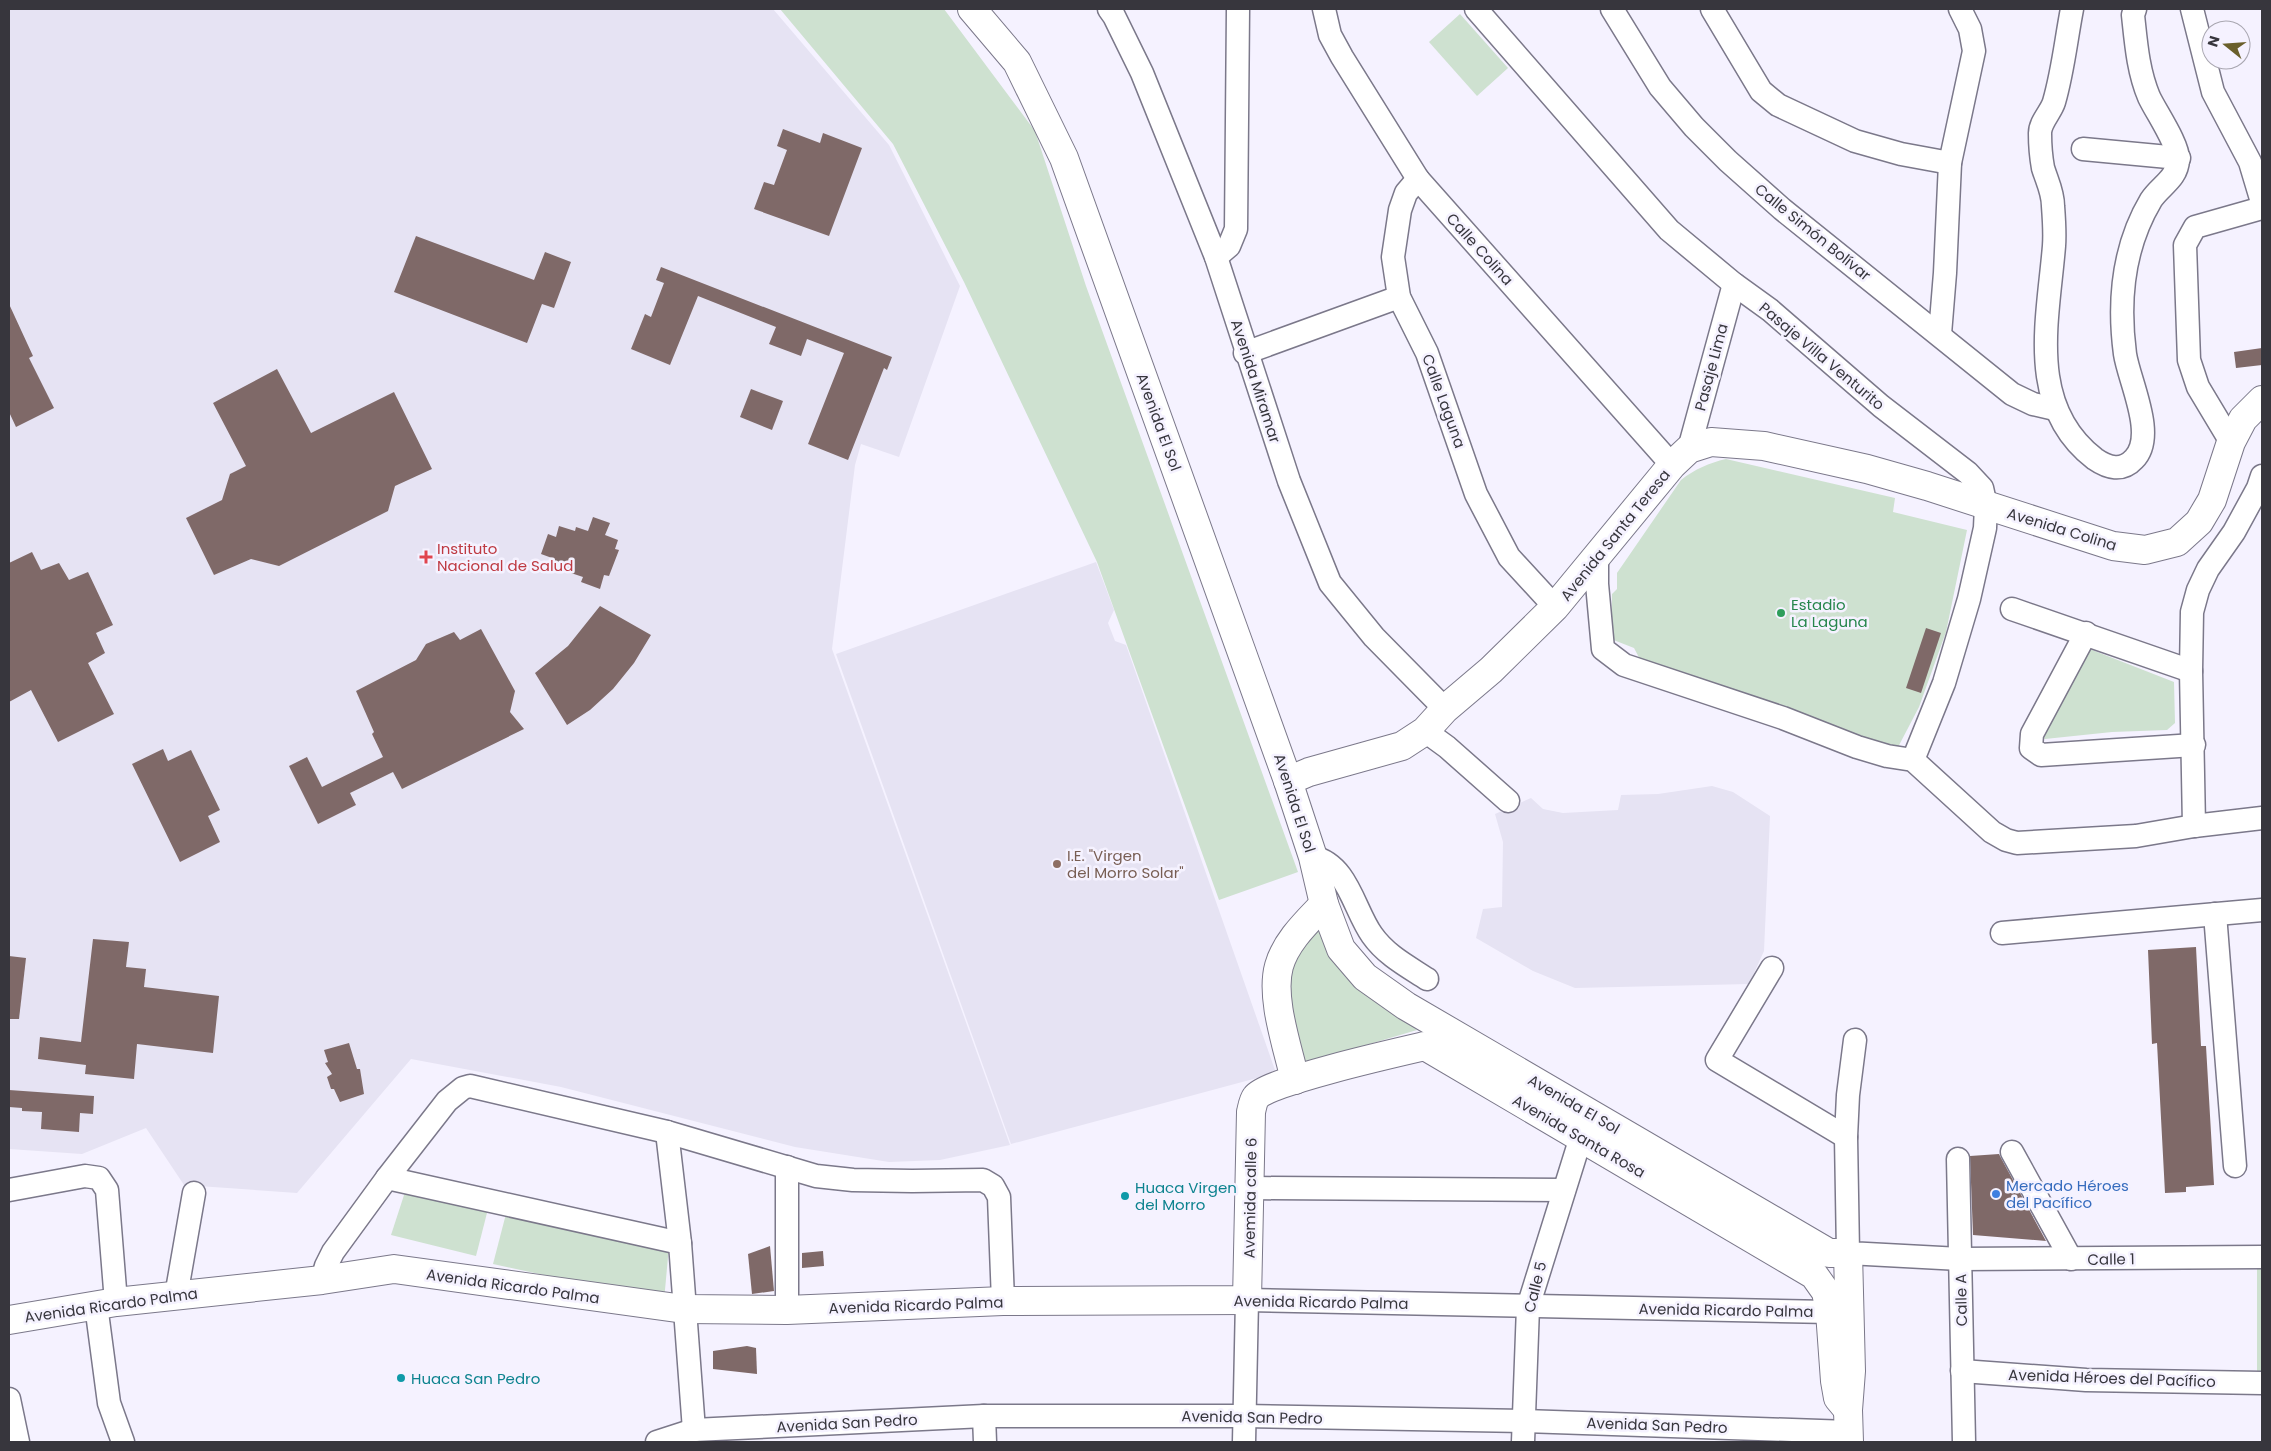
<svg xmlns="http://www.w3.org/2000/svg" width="2271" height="1451" font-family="Poppins,sans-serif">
	<rect width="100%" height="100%" fill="#f5f2ff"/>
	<g fill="#e6e3f3">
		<polygon points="9,9 773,9 889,145 960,286 899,457 861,444 855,465 832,649 1010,1145 940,1160 889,1162 795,1147 561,1087 411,1059 297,1193 184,1185 146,1128 82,1154 9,1149"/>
		<polygon points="1096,562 1114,610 1108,623 1115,641 1126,645 1276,1073 1011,1144 836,654"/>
		<polygon points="1712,786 1733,792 1770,816 1764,951 1749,984 1575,988 1533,971 1476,938 1483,909 1502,907 1503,842 1495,814 1531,798 1543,809 1563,813 1618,810 1621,795 1658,794"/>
	</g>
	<g fill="#cee1d0">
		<polygon points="780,9 944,9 1035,131 1086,286 1298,872 1219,900 1097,562 964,282 893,144"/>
		<polygon points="1460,14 1508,68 1477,96 1429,42"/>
		<path d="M1726 459 1895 498 1893 512 1967 530 1946 632 1919 707 1896 751 1643 665 1634 648 1611 639 1612 594 1617 589V573L1681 480C1695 469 1709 463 1726 459Z"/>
		<polygon points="2087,648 2174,682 2175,723 2167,730 2112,732 2045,739 2039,735"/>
		<path d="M1320 924 1356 979 1417 1030 1302 1064C1296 1041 1280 995 1289 973 1296 955 1308 939 1320 924Z"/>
		<polygon points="406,1189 488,1209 476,1256 391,1235"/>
		<polygon points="507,1210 669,1246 664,1301 493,1264"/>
		<polygon points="2257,1267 2262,1267 2262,1376 2257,1377"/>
	</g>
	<g fill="#7f6968">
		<polygon points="783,129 820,143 823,133 862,148 829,236 754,209 764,182 774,185 787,150 777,146"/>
		<polygon points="416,236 534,280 545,252 571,262 554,308 542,304 527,343 394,292"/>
		<polygon points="661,267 892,357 887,370 884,368 848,460 808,444 844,353 807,339 801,356 769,344 776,327 698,296 670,365 631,349 645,314 651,317 664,283 656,280"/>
		<polygon points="9,304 33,356 29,358 54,408 16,427 9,412"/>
		<polygon points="2262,348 2262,365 2236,368 2234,352"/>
		<polygon points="277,369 311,433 394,392 432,469 395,486 388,511 279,566 251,559 214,575 186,518 222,500 230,474 246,466 213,403"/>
		<polygon points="751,389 783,401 772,430 740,417"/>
		<polygon points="593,517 610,523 605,535 618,540 615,549 619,550 609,576 604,575 600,589 581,582 583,577 550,566 552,558 541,554 548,534 556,537 559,526 575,531 576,527 588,531"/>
		<polygon points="32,552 41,570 59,563 69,580 88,572 113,625 96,633 105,653 88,663 114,714 58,742 31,690 9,702 9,563"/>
		<polygon points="600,606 651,635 634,663 613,689 590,710 567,725 535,673 568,646"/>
		<polygon points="1926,628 1941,633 1921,693 1906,688"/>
		<polygon points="481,629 515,691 510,712 524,729 402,789 393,772 350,793 356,805 318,824 289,766 307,757 322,787 383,757 372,734 374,732 356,691 416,660 426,644 454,632 460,640"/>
		<polygon points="163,749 168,761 191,750 220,810 208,816 220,842 180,862 132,764"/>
		<polygon points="93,939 129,942 126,967 146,969 144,987 219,996 213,1053 137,1044 134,1079 85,1074 86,1065 38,1059 40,1037 81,1042"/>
		<polygon points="2196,947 2201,1046 2206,1046 2214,1185 2186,1187 2186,1192 2165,1193 2157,1043 2152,1044 2148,950"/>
		<polygon points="9,956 26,958 19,1019 9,1019"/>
		<polygon points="349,1043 357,1069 360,1069 364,1094 340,1102 334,1089 331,1089 327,1077 332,1074 325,1063 328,1062 324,1050"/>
		<polygon points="9,1090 94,1096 93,1114 80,1113 79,1132 41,1129 42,1112 22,1111 22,1108 9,1107"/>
		<polygon points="1999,1154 2001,1158 2046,1241 1973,1235 1970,1156"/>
		<polygon points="770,1246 774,1291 752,1294 748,1254"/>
		<polygon points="823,1251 824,1266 802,1268 802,1253"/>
		<polygon points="747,1346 756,1348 757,1374 713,1369 713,1351"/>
	</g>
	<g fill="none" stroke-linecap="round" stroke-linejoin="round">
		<defs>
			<g id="minor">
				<polyline points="1109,9 1114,16 1142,73 1216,257 1289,481 1330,583 1374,637 1445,709"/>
				<polyline points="1324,9 1330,35 1342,57 1418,179 1672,465"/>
				<polyline points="1476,9 1669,230 1734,284 1770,310 1881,406 1968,473 1982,488 1986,506 1985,528 1969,599 1944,683 1913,760"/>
				<polyline points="1612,9 1660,87 1694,127 1728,161 1782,209 2012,394 2033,404 2055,409"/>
				<polyline points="1712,9 1761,91 1778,105 1855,141 1901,154 1950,163"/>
				<path d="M2072 9C2066 40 2063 71 2054 102 2051 112 2040 122 2040 133 2040 144 2041 157 2043 168 2047 181 2053 192 2053 206 2054 219 2055 233 2054 246 2048 320 2026 406 2095 459 2108 468 2122 472 2134 459 2157 436 2129 381 2125 354 2118 301 2123 247 2151 200 2160 186 2177 179 2178 160 2179 145 2156 112 2149 97 2138 71 2136 43 2133 15L2135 9"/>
				<polyline points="2192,9 2213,92 2250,162 2262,202"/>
				<polyline points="2083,149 2179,158"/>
				<polyline points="1418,179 1406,193 1400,210 1393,257 1399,297 1427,353 1476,494 1509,557 1555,607"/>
				<polyline points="1216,257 1229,246 1236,229 1238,9"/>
				<polyline points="1940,334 1945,273 1950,163 1974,51 1970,29 1960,9"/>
				<polyline points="1245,353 1399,297"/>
				<polyline points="2231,442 2198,387 2189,360 2185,245 2195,227 2262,208"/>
				<polyline points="1689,449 1734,284"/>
				<polyline points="1597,557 1597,584 1603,649 1624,665 1783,718 1857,747 1887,756 1913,760 1992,832 2006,840 2017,843 2136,836 2194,826 2262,818"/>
				<polyline points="2012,609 2191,671"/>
				<polyline points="2086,633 2032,734 2031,748 2041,755 2194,745"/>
				<polyline points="1425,731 1447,747 1508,801"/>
				<polyline points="2194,826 2191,671 2192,612 2198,590 2208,569 2234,532 2258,488 2262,476"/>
				<path d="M1313 857C1348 865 1354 910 1372 935 1386 955 1407 966 1427 979"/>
				<polyline points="2215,914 2235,1166"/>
				<polyline points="2002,933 2262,910"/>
				<polyline points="1772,968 1717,1060 1846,1137"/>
				<polyline points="1855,1040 1848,1095 1846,1137 1848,1253 1960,1259 2262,1257"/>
				<polyline points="667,1132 680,1243 694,1430"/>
				<polyline points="2012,1152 2071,1259"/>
				<polyline points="1958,1159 1964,1442"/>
				<polyline points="787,1167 787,1310"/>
				<polyline points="387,1178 680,1243"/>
				<polyline points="1251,1188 1564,1190"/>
				<polyline points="9,1190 85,1176 99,1178 107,1190 116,1302"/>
				<polyline points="322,1280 326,1266 333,1252 387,1178 447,1101 463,1088 470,1086 667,1132 816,1176 853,1180 912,1181 983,1180 993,1186 999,1197 1003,1301"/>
				<polyline points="176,1296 194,1193"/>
				<polyline points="96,1305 109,1403 123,1442"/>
				<polyline points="1962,1371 2086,1380 2262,1383"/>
				<polyline points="9,1399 18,1442"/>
				<polyline points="984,1416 985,1442"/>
				<polyline points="657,1442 694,1430 984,1416 1244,1416 1524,1421 1849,1432"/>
				<polyline points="1244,1442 1247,1300 1830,1312"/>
				<polyline points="1523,1442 1528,1307 1581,1137"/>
			</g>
			<g id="tertiary">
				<polyline points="972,9 1017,62 1064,158 1288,781 1313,857 1324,904 1341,949 1365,977 1406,1006 1829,1253 1848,1253 1851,1371 1848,1410 1849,1442"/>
				<polyline points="1288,781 1309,772 1402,746 1425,731 1445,709 1491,670 1555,607 1672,465 1689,449 1711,442 1764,446 1867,469 1927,486 2113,546 2145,550 2177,542 2199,522 2212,500 2231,442 2243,419 2262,400"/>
				<path d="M1295 1080C1288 1048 1270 998 1279 966 1286 941 1308 921 1324 904"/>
				<path d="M9 1320 116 1302 322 1280 394 1269 684 1309 787 1310 1003 1301 1247 1300 1251 1112C1252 1108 1253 1101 1256 1097 1266 1082 1399 1052 1425 1046L1814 1275 1826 1292 1830 1312 1835 1381 1838 1398 1848 1410"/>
			</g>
		</defs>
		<use href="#minor" stroke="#7b788a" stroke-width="25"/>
		<use href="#tertiary" stroke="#7b788a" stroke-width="30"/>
		<use href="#minor" stroke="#fff" stroke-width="22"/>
		<use href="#tertiary" stroke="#fff" stroke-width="28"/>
	</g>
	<path fill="#e0444e" stroke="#f5f2ff" stroke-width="2" d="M423.5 549.5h5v5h5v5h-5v5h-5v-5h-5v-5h5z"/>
	<circle fill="#2e9e5b" stroke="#f5f2ff" stroke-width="2" cx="1781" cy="613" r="5"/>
	<circle fill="#8d6e63" stroke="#f5f2ff" stroke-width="2" cx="1057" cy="864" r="5"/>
	<circle fill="#3f7fe0" stroke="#f5f2ff" stroke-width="2" cx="1996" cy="1194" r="5"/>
	<g fill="#0f9aa8" stroke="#f5f2ff" stroke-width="2">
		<circle cx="1125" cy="1196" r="5"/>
		<circle cx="401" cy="1378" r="5"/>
	</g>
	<g text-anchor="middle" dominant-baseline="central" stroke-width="5" stroke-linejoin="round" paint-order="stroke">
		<g font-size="15" fill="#37363d" stroke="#f5f2ff">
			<text transform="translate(1813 232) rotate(39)">Calle Simón Bolívar</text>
			<text transform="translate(1480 249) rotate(48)">Calle Colina</text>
			<text transform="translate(1822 356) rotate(40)">Pasaje Villa Venturito</text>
			<text transform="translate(1711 367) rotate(-75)">Pasaje Lima</text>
			<text transform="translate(1256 381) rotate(72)">Avenida Miramar</text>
			<text transform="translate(1444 401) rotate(70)">Calle Laguna</text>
			<text transform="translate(1159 422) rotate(70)">Avenida El Sol</text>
			<text transform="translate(2062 529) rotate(17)">Avenida Colina</text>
			<text transform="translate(1615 535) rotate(-51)">Avenida Santa Teresa</text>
			<text transform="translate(1295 803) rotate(72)">Avenida El Sol</text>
			<text transform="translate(1574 1104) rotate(30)">Avenida El Sol</text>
			<text transform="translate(1579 1136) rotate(30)">Avenida Santa Rosa</text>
			<text transform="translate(1250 1198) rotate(-89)">Avemida calle 6</text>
			<text transform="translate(2111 1259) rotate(-1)">Calle 1</text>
			<text transform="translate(513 1286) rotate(8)">Avenida Ricardo Palma</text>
			<text transform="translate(1535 1287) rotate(-76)">Calle 5</text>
			<text transform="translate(1961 1300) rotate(-91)">Calle A</text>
			<text transform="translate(1321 1302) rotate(1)">Avenida Ricardo Palma</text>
			<text transform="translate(111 1305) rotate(-8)">Avenida Ricardo Palma</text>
			<text transform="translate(916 1305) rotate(-2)">Avenida Ricardo Palma</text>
			<text transform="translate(1726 1310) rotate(1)">Avenida Ricardo Palma</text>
			<text transform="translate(2112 1378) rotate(2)">Avenida Héroes del Pacífico</text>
			<text transform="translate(1252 1417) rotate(1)">Avenida San Pedro</text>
			<text transform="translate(847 1423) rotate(-3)">Avenida San Pedro</text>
			<text transform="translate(1657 1425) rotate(2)">Avenida San Pedro</text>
		</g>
		<g font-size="15" fill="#be3a42" stroke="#f5f2ff" text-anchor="start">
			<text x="437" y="548">Instituto<tspan x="437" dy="17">Nacional de Salud</tspan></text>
		</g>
		<g font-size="15" fill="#27864d" stroke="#f5f2ff" text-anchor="start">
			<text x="1791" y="604">Estadio<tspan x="1791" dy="17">La Laguna</tspan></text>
		</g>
		<g font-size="15" fill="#785e54" stroke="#f5f2ff" text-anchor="start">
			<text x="1067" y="855">I.E. "Virgen<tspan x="1067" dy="17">del Morro Solar"</tspan></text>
		</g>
		<g font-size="15" fill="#366cbe" stroke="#f5f2ff" text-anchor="start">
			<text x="2006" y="1185">Mercado Héroes<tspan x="2006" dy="17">del Pacífico</tspan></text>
		</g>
		<g font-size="15" fill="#0d838f" stroke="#f5f2ff" text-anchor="start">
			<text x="1135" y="1187">Huaca Virgen<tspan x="1135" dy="17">del Morro</tspan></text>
			<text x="411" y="1378">Huaca San Pedro</text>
		</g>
	</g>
	<rect width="2271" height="1451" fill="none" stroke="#37363d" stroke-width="20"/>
	<g transform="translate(2226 45) rotate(287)"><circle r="24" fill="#f5f2ff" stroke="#a9a7b1"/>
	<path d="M0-4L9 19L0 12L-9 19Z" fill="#6a5f2b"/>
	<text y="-8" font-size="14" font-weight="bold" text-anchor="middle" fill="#37363d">N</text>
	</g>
</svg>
